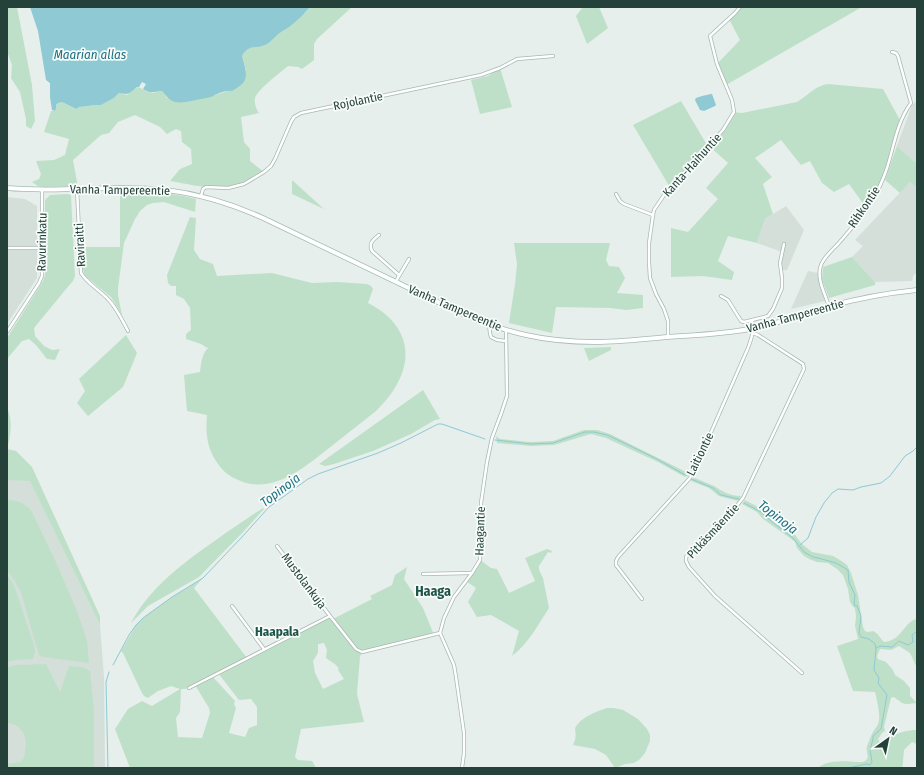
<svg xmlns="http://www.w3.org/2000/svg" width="924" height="775" font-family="'Fira Sans Condensed',sans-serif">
	<rect width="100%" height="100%" fill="#e6efeb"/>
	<g fill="#d4dfda">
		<polygon points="917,101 917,164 897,146 912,105"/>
		<polygon points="910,182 917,188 917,272 913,276 912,281 875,282 852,257 863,246 855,240"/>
		<polygon points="7,197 25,199 37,206 37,278 7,324"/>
		<polygon points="786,206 804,230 787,270 781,270 782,252 757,243 765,219"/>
		<polygon points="808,271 818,273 819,282 825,301 791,309"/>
		<polygon points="8,480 30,480 100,625 104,677 105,768 7,768 7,489 8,489"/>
	</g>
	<g fill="#bfe0c8" fill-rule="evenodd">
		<polygon points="7,7 17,7 32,85 35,121 31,129 26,126 26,119 20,92 11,78 12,65 7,51"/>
		<path d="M310 7H352L317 39 314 44V60L302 69 298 67 288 66C281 72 258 89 255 98 254 103 256 109 259 113L241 117 244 142 250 149V161L264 172C257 176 251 180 244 183 222 193 194 185 170 181L180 169 192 164 191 149 182 142 181 131 176 129 167 134 160 127 135 115 118 122 109 133 101 135 73 160 77 182V186L44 187 38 186 32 182 39 179 41 174 36 161 54 160 65 155 69 139 44 132 51 111H55L56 105 58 103 62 102 75 109 79 107 88 106 94 105H101L114 98 119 93 127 95 138 87C143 89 147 92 152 93 155 93 158 91 162 91L167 98 210 97 227 91 246 70 242 56 245 51 249 48 256 47 288 27 306 12Z"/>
		<polygon points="583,7 599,7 608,28 587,44 576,16"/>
		<polygon points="740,7 862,7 726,85 717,64 740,40 729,19"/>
		<polygon points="500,68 512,107 480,114 471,80 488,76"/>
		<path d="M828 84 883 89 901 122 887 170 879 187 867 209 849 184 834 192 822 183 810 161 801 165 781 140 755 158 772 177 763 184 773 214 765 219 757 243 728 236 718 261 734 272 732 280 703 276 671 277V228L688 232 718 199 706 188 728 163 709 146 723 130 734 112 742 113 797 102C809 95 814 86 828 84Z"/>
		<polygon points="681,101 707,145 671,189 633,125"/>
		<polygon points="897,146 917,164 917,188 910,182 900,193 885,180"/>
		<polygon points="292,180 324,209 292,194"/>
		<path d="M134 192C156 192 175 193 196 199L195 212 164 202 153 203 147 205 140 211 135 219 124 243 118 288V295L122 315 111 297 89 279 84 274 83 268 82 247H120V196Z"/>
		<polygon points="68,194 71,195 75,276 73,281 66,289 34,328 35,336 44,346 52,350 60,349 55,360 47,359 36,345 29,339 22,341 7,359 7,338 43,281 45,275 45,200 50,195"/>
		<path d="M190 217 196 218 194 250 200 259 213 264 217 276 272 273 312 283 337 282 367 284 371 286 373 289 368 303C402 320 416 350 397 384 392 394 384 403 376 411 362 422 347 434 333 445 308 464 280 491 246 483 237 480 228 476 222 469 208 452 205 438 207 415L187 411 184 375 200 372C201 363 202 355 207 349H209L201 344 186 339V334L191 330 190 308 184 299 176 295V286H171L168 283 167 275Z"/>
		<polygon points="514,243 610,243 606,260 609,266 619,267 625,278 617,293 643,295 643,308 626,310 610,308 556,307 552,333 509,323 515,284 517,264"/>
		<polygon points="852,257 875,282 875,285 829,298 822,280 823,267"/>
		<polygon points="126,335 137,353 123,387 88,416 77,403 85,391 79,379"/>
		<polygon points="611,347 611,350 589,361 584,348"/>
		<polygon points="423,390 440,419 435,420 428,424 411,434 373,451 334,464 325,466 319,464"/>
		<path d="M7 407C13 422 11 434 7 449L16 451 32 467 100 616V625L30 481 8 480V489H7Z"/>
		<polygon points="584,430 597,430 610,434 686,472 685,477 658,462 606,438 591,434 554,445 531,446 497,443 496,436 500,439 530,442 553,441"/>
		<path d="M693 477C700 480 707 483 714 486 722 491 730 496 741 496L738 501 719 496 709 488 691 481Z"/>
		<path d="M7 500C17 500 26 503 32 512L55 560 76 609 87 640 89 663 43 657 39 655 35 642 21 592 14 580 7 570Z"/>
		<path d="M745 500 760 508 776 524 792 531 802 544 812 552 833 556 840 560 847 565 851 573 858 595 863 627 865 631 868 632 873 631C878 633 880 638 884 642 902 641 905 620 917 619V668L910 653 899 646 891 650 880 649 877 656 878 659 886 662 893 670 895 675 904 681 910 688V696L917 703C913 703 907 705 902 703 899 701 896 698 893 697L891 698 884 727 885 731 882 733 878 739 880 742 883 743C886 740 888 739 891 737 900 732 907 730 917 730V744L912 742 904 750 903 762 902 768H818C829 758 849 762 863 762 872 758 865 753 867 746 869 742 870 737 872 734 874 729 878 727 879 720 880 713 877 700 875 692L853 691 837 646 858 639 855 626 856 616 855 609 850 602 848 589 843 575 837 569 828 563 817 562 809 559 804 556 797 548 795 542 790 538 763 519 757 512 742 504Z"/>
		<path d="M263 508 264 509 244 531 199 577 148 606 131 623C147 593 172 572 199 552 220 537 241 522 263 508Z"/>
		<path d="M547 549 552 551 551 553 548 552 539 566V570L543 578 549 608C538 625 528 644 512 656L519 631 491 615 477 617 468 602 476 588 466 581 480 560 491 568 497 569 509 593 535 581 525 558Z"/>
		<path d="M407 567 404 579 423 608 434 635 362 652 360 657 357 694 364 722 301 729 295 757 298 760 312 761 316 768H130L115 729 128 709 142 701 152 706 180 689 171 686 158 691 148 698 144 696 142 693 123 653 121 651 136 625 143 618 172 597 203 578 194 588 247 658 330 616 333 619 372 599 370 596 392 585 395 575ZM324 643 327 650 326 658 336 665 339 669 338 670 344 679 323 689 315 673 313 661 318 653V644ZM218 673 239 700 251 699 257 707V725L249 728 245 737 229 733 236 708 234 704 235 701 212 676ZM195 685 209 708 210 713 202 738 178 737 176 718 180 712 181 689H185Z"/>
		<polygon points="7,575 13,583 16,591 34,645 35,652 33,659 15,660 7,662"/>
		<path d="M46 664 60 692 69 666 83 667 90 671 94 711V768H7V764C11 763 17 763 20 762 24 759 25 755 25 750 28 737 22 724 7 723V667L15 665Z"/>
		<path d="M607 708H614L623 710 638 719 647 729 650 735V741L645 753 639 760 634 763 625 764 615 768 606 755 595 749 573 745C576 739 576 735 575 728 581 717 595 712 607 708Z"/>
	</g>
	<g fill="#8ec9d4">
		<path d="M30 7H310C304 14 297 21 289 27 287 28 284 30 281 32 276 35 272 41 267 44 256 50 249 43 242 56 244 64 249 76 243 83 240 86 235 89 232 91 224 90 218 94 211 97 206 98 201 99 196 100 179 103 173 106 162 91 154 91 152 95 143 89L146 84 142 82 139 87H137C129 94 129 95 119 93L114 98 101 105H94L88 106 79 107 76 109 62 102 58 103 56 105V108L55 111 52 110 50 97V83L46 80 38 31Z"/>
		<polygon points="711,94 712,94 716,105 715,106 704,111 700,110 695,100 696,98 702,96"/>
	</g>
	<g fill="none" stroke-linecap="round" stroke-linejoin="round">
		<g stroke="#8ec9d4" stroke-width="1">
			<polyline points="495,440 531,444 553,443 585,432 594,432 607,435 620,441 655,458 687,476"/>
			<polyline points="691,479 713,488 721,495 739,499"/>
			<polyline points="744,503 761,512 766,517 793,538 804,552 813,557 818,558 836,563 848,570 849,582 855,595 854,605 857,606 861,616 859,633 861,637 869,639 875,644 876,648"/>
			<polyline points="800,545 808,538 816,517 824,503 832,493 838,489 853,490 861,487 881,483 890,476 905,456 913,451 917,447"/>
			<polyline points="113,665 129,635 136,625 143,618 172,597 203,578 242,537 269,507 308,479 318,474 378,453 401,443 438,424 442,424 485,439"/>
			<polyline points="108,768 106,682 109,672"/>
			<polyline points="849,768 866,764 870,765 872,762 870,750 873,739 873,736 881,729 887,695 878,683 879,678 874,670 876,648 880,646 892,647 899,641 908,645 913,642 912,635 917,631"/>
		</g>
		<defs>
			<g id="street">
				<path d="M77 189 81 273C87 283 98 289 106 297 116 306 122 320 128 331"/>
				<polyline points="616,194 620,201 624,204 653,215"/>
				<polyline points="201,196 203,189 206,187 228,188 244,184 264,172 271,166 275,159 291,122 294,117 301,113 481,75 500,68 517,59 553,56"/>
				<path d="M379 235C374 239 368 243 372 251L399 275 396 282"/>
				<polyline points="7,248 43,248"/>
				<polyline points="399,276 409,259"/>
				<polyline points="721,296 728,300 741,321 744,322 768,316 773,309 782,288 782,278 780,263 784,244"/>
				<path d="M829 306C825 294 816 278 821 265 824 257 832 250 838 244 849 231 861 218 870 204 877 193 883 180 887 168 894 146 897 122 911 103L898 56 896 53 892 52"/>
				<polyline points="489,324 490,333 491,337 497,340 506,341"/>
				<polyline points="7,332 39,283 42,276 42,190"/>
				<polyline points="753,333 758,335 803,364 804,369 743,498 734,509 686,557 686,561 689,567 715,596 802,673"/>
				<polyline points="668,337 668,321 664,309 656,294 650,278 649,262 649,243 653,215 654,210 664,195 723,130 734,112 732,100 717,64 710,36 735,13 740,7"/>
				<polyline points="277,546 330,616"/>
				<polyline points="423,574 472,573"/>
				<path d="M642 599 616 565V561L618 557 690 478 709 437 748 348C752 337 754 332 752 320"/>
				<polyline points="232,606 264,649"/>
				<polyline points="189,688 330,616 356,649 362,652 440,633"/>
				<polyline points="462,768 464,753 464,733 456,677 454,665 440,633 444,618 454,597 472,573 480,560 481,537 481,503 487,462 492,438 501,414 507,396 506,330"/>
			</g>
			<path id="secondary" d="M7 188C60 193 113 184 166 190 200 194 232 204 263 218L465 315C485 323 505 331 526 335 548 340 572 342 595 342 619 342 643 339 668 337 697 335 726 334 755 328 781 323 805 313 831 306 859 298 888 293 917 290"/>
		</defs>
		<use href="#street" stroke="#a8b8b2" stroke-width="4"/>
		<use href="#secondary" stroke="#a4bbb3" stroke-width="5.5"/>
		<use href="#street" stroke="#fff" stroke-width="2.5"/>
		<use href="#secondary" stroke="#fff" stroke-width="4"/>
	</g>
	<g text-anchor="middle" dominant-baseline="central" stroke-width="3.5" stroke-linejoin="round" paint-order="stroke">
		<g font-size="12" fill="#24423a" stroke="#f7fbf9">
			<text transform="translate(358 101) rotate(-12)">Rojolantie</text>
			<text transform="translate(692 165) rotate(-48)">Kanta-Haihuntie</text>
			<text transform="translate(120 190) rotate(1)">Vanha Tampereentie</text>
			<text transform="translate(864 207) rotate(-56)">Rihkontie</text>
			<text transform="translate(42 242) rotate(-89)">Ravurinkatu</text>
			<text transform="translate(80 245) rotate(-93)">Raviraitti</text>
			<text transform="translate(455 308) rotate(23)">Vanha Tampereentie</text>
			<text transform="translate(795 316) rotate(-15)">Vanha Tampereentie</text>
			<text transform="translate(700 454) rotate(-64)">Laitiontie</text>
			<text transform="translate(480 531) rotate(-88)">Haagantie</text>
			<text transform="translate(713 531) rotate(-47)">Pitkäsmäentie</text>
			<text transform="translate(304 581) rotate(53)">Mustolankuja</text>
		</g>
		<g font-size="13" font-style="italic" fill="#1c6f80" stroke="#f7fbf9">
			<text x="90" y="54">Maarian allas</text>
			<text transform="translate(280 490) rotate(-37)">Topinoja</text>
			<text transform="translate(778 517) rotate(38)">Topinoja</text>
		</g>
		<g font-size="13" font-weight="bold" fill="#1f5548" stroke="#f7fbf9">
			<text x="277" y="631">Haapala</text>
		</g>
		<g font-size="14" font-weight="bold" fill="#1f5548" stroke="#f7fbf9">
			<text x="433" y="591">Haaga</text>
		</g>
	</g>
	<rect width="924" height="775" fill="none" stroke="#24423a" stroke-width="16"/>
	<g transform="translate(888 739) rotate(33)" stroke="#f7fbf9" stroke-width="3" paint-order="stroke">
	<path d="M0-3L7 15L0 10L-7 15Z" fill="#24423a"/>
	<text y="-6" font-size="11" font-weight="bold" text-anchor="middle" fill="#24423a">N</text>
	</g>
</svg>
